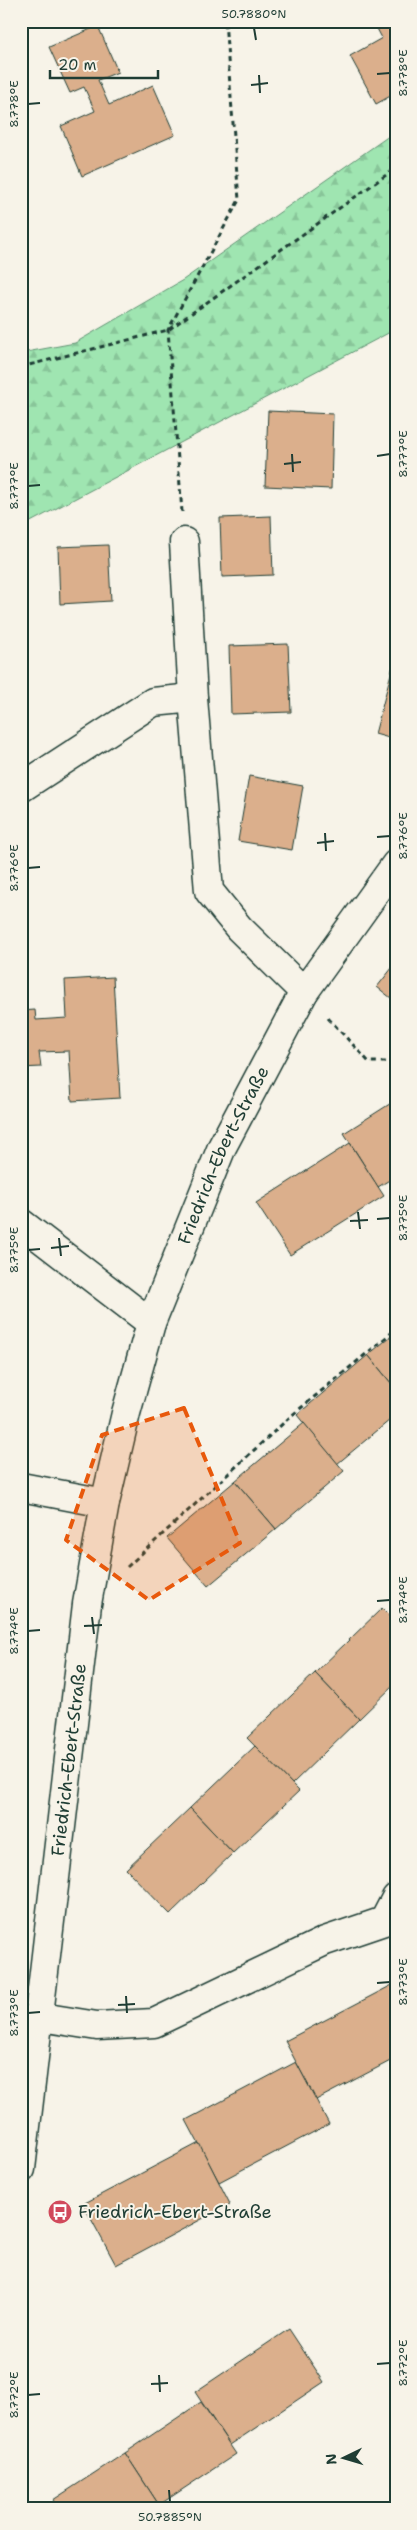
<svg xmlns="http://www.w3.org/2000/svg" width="417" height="2530" font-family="'Shantell Sans',sans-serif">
	<defs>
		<pattern id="forest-firs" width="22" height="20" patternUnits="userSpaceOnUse" patternTransform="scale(1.25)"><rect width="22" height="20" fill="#9fe5b1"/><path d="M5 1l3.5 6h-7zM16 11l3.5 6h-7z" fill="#88c599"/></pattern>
	</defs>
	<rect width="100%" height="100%" fill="#f7f3e8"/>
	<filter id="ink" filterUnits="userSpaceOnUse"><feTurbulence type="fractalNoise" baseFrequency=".02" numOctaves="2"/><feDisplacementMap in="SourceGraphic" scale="10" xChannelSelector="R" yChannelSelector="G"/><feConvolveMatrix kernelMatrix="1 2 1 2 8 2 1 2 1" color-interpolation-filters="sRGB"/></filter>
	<g filter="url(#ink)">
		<polygon fill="url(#forest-firs)" stroke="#5f9172" points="396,131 396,329 21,527 21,353 75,343 183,280"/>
		<g fill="#dbaf8c" stroke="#1f3d34">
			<polygon points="373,21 390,21 396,31 396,93 376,104 350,56 382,38"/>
			<polygon points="98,26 118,72 98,80 109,105 153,85 175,135 82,176 61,126 95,111 84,87 70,93 49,47"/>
			<polygon points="268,411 333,414 331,489 265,486"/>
			<polygon points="271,516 273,575 222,577 220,518"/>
			<polygon points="108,545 111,601 60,604 58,547"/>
			<polygon points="288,644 291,712 231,714 229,646"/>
			<polygon points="395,658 396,658 396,740 375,734"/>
			<polygon points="249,776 303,786 292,850 238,841"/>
			<polygon points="396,963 396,1002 377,987"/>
			<polygon points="113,977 120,1098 72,1101 69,1051 39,1052 41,1067 21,1068 21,1011 35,1010 36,1020 67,1018 65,980"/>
			<polygon points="396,1100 396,1176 378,1187 344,1133"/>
			<polygon points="350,1143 384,1196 290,1255 256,1203"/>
			<polygon points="396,1332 396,1389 368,1355"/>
			<polygon points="368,1355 396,1389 396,1415 337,1464 297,1415"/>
			<polygon points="304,1423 344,1471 276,1529 235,1481"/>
			<polygon points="235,1481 276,1529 208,1586 167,1538"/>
			<polygon points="382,1608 396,1622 396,1683 359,1719 315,1673"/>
			<polygon points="315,1673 359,1719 292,1784 247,1738"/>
			<polygon points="255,1746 299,1791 233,1853 190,1808"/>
			<polygon points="190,1808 233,1853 170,1914 126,1869"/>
			<polygon points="396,1983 396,2058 316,2100 285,2041"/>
			<polygon points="296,2062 329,2124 219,2182 186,2120"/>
			<polygon points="199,2143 230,2204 116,2265 83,2204"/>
			<polygon points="396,2268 396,2278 391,2271"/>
			<polygon points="289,2329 324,2382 230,2445 195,2392"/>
			<polygon points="201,2402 236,2454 159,2505 125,2453"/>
			<polygon points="125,2453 159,2505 153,2509 59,2509 53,2500"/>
		</g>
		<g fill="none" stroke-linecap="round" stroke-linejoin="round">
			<defs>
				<g id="minor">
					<polyline points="184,542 193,698"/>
					<polyline points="21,788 153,702 193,698 209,891 239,928 304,992"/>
					<polyline points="21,1223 151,1323"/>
					<polyline points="21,1487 105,1503"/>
					<polyline points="41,2017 97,2026 154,2023 325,1941 384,1921 396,1898"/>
					<path id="s1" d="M21 2169 87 1604 105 1503 126 1413 151 1323 222 1147 304 992 396 864"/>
				</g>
			</defs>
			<use href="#minor" stroke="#1f3d34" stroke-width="31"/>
			<g stroke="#1f3d34" stroke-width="3" stroke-dasharray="5 4" stroke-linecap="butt">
				<polyline points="21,367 168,330 396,168"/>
				<polyline points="182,512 168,330 239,200 225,21"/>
				<polyline points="328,1018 369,1062 396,1062"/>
				<polyline points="127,1567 290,1417 396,1329"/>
			</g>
			<use href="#minor" stroke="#f7f3e8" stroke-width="28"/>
		</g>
	</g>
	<path fill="#e8590c" fill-opacity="0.2" stroke="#e8590c" stroke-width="4" stroke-dasharray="10 6" stroke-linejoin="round" d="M184 1408 240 1543 149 1600 66 1540 102 1435Z"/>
	<path fill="none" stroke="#1f3d34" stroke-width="2" d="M254 28 256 40M377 74 390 73M259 75 260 93M251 85 268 83M28 104 40 103M292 454 293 472M377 456 390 454M284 464 301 462M28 486 40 485M325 833 326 851M377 837 390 836M317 843 334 841M28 868 40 867M358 1212 360 1229M377 1219 390 1218M350 1221 368 1220M59 1238 61 1256M51 1248 69 1246M28 1250 40 1249M377 1601 390 1600M92 1617 94 1634M84 1626 102 1625M28 1631 40 1630M377 1983 390 1982M126 1996 127 2013M118 2005 135 2004M28 2013 40 2012M377 2364 390 2363M159 2375 160 2392M151 2384 168 2383M28 2395 40 2394M169 2490 170 2502"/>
	<defs>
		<symbol id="bus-disc" viewBox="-11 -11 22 22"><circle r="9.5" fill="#d1495b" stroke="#f7f3e8"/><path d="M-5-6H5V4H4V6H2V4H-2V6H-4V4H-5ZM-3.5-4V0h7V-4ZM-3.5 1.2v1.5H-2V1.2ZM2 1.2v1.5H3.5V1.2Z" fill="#fff"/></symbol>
	</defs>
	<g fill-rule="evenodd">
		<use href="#bus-disc" x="46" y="2198" width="28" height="28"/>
	</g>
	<g text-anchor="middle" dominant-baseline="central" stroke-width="4" stroke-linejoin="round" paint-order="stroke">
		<g font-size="18" fill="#1f3d34" stroke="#f7f3e8">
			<text stroke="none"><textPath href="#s1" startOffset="1040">Friedrich-Ebert-Straße</textPath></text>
			<text stroke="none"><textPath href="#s1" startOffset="412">Friedrich-Ebert-Straße</textPath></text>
		</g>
		<g font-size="18" fill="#1f3d34" stroke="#f7f3e8" text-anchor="start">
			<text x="78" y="2212">Friedrich-Ebert-Straße</text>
		</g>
	</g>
	<rect width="417" height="2530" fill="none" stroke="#f7f3e8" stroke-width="55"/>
	<g transform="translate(344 2458) rotate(265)" stroke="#f7f3e8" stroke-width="4" paint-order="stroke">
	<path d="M0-4L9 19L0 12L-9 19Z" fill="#1f3d34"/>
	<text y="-8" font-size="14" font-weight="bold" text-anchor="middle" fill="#1f3d34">N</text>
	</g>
	<path d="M50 70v8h108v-8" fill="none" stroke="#1f3d34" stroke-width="2.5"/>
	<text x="58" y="70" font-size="15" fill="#1f3d34" stroke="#f7f3e8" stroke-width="4" paint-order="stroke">20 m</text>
	<rect x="28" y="28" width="362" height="2474" fill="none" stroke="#1f3d34" stroke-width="2"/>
	<g font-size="12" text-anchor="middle" fill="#1f3d34">
		<text x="254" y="18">50.7880°N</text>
		<text transform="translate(403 73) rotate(-90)" y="4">8.778°E</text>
		<text transform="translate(14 104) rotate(-90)" y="4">8.778°E</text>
		<text transform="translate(403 454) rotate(-90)" y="4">8.777°E</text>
		<text transform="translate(14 486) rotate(-90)" y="4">8.777°E</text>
		<text transform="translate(403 836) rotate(-90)" y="4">8.776°E</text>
		<text transform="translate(14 868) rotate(-90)" y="4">8.776°E</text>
		<text transform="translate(403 1218) rotate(-90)" y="4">8.775°E</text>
		<text transform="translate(14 1250) rotate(-90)" y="4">8.775°E</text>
		<text transform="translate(403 1600) rotate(-90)" y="4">8.774°E</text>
		<text transform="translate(14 1631) rotate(-90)" y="4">8.774°E</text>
		<text transform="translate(403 1982) rotate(-90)" y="4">8.773°E</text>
		<text transform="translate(14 2013) rotate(-90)" y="4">8.773°E</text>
		<text transform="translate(403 2363) rotate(-90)" y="4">8.772°E</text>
		<text transform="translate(14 2395) rotate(-90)" y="4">8.772°E</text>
		<text x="170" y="2521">50.7885°N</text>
	</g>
</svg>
